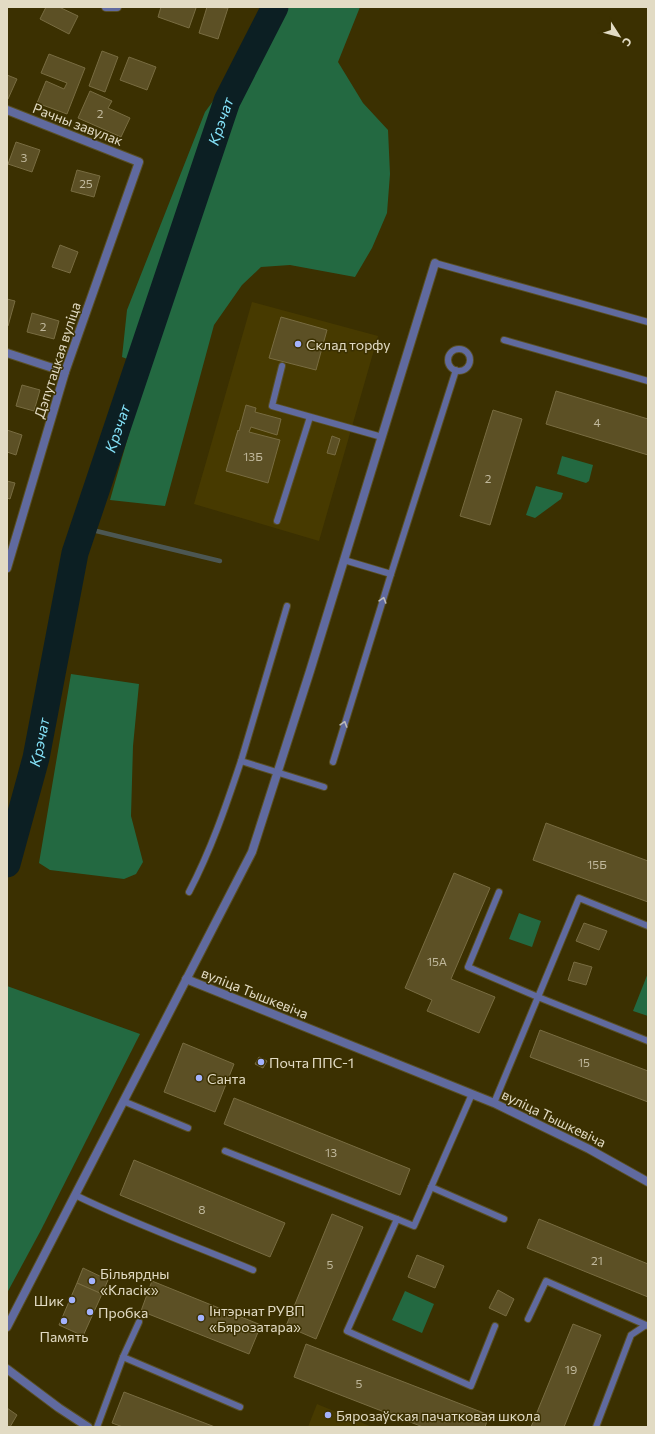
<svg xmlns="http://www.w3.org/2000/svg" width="655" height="1434" font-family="Commissioner,sans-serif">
	<rect width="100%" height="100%" fill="#3b3001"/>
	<g fill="#473a00">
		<polygon points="252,302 378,336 319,541 194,504"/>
		<polygon points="317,1404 372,1427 308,1427"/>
	</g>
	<g fill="#236941">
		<polygon points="261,7 360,7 338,62 363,103 388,130 390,174 387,213 372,248 355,277 290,265 261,267 242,285 214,325 165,506 110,500 148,367 122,357 127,310 205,112 241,63"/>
		<polygon points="562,456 593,465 589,481 586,483 557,474"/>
		<polygon points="536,486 563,493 561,499 535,518 526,515"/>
		<polygon points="71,674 139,684 133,746 131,816 143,862 136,874 124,879 50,870 39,863"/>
		<polygon points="519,913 541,921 532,947 509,939"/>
		<polygon points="648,973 648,1016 633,1011"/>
		<polygon points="7,986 140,1034 41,1230 7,1293"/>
		<polygon points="405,1291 434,1304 422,1333 392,1320"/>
	</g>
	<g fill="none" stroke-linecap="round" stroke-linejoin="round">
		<polyline stroke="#4c5753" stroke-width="4.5" points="84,528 220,561"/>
		<path stroke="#0c1f23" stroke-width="27" id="s1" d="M7 864 36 758 75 553 227 101 275 7"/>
	</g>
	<g fill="#5c5025" stroke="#786c41">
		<polygon points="46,7 59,7 78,16 69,34 40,19"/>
		<polygon points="161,7 193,7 196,8 189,28 158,17"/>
		<polygon points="207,7 228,8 218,39 199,33"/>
		<polygon points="102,51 118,57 105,92 89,86"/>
		<polygon points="49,54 85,68 67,114 37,103 46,81 64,89 67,83 41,73"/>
		<polygon points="129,57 156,67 147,90 120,80"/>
		<polygon points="7,75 17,79 8,99 7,99"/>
		<polygon points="90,91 112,101 108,108 130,118 121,137 78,118"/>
		<polygon points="16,142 40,150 32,172 8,164"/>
		<polygon points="77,170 100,176 94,197 71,191"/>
		<polygon points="60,245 78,252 70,273 52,267"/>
		<polygon points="7,299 15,301 8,326 7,326"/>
		<polygon points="32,313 59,321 54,339 27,332"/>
		<polygon points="281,317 327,330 316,370 269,358"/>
		<polygon points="22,385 40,390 34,411 16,406"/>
		<polygon points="556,391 648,419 648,455 546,424"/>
		<polygon points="246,405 256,408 255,412 281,419 277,435 251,427 249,432 280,440 268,483 226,471 238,430 239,431"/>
		<polygon points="493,410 522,419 490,525 460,516"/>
		<polygon points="7,430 22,435 16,455 7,452"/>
		<polygon points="332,436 340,439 335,455 327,453"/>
		<polygon points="7,481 15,483 10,499 7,498"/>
		<polygon points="546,823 648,861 648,902 533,860"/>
		<polygon points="454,873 490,888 451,979 495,997 479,1033 427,1011 432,1000 405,988"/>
		<polygon points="584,923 607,931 599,950 576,941"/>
		<polygon points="574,962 592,967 586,985 568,980"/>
		<polygon points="540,1030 648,1071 648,1102 530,1057"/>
		<polygon points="183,1043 234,1064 215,1112 164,1092"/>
		<polygon points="259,1057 267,1061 263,1068 255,1064"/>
		<polygon points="234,1098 410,1169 400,1195 224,1124"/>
		<polygon points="134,1160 285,1223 270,1257 120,1195"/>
		<polygon points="332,1214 363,1227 316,1339 286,1326"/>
		<polygon points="539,1219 648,1264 648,1297 527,1248"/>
		<polygon points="417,1255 444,1266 435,1288 408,1277"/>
		<polygon points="83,1268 108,1280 102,1294 77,1283"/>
		<polygon points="152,1281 261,1325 249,1354 141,1311"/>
		<polygon points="77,1283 102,1294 83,1336 59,1325"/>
		<polygon points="498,1290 514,1299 506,1316 489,1308"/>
		<polygon points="573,1324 601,1335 564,1427 531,1427"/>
		<polygon points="306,1344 489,1415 485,1427 423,1427 294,1377"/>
		<polygon points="124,1392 215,1427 123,1427 112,1423"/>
		<polygon points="7,1408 17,1415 10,1427 7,1427"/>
	</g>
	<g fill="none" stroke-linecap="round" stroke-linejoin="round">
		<defs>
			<g id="service">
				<polyline points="435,263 648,322"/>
				<polyline points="504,340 648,381"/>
				<circle cx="459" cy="360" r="11"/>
				<polyline points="282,366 272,406 382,437"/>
				<polyline points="277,521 310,417"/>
				<polyline points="344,560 391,574"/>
				<polyline points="287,606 241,761 324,787"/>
				<polyline points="333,762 391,574 456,370"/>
				<path d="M189 892C211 850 226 806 241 761"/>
				<polyline points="499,892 468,967 538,997 579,898 648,926"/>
				<polyline points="472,1094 414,1226 397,1219 347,1331 471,1386 495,1326"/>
				<polyline points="123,1101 188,1128"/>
				<polyline points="494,1103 538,997 648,1041"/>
				<polyline points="225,1151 397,1219"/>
				<polyline points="431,1187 504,1219"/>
				<path d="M75 1195C132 1223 193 1245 253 1270"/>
				<polyline points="528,1319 546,1281 646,1325"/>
				<polyline points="123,1357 139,1322"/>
				<polyline points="97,1427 123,1357 240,1407"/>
				<polyline points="596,1427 631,1335 646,1325 648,1326"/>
			</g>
			<g id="minor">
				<polyline points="106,7 117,7"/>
				<polyline points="7,110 139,162 65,372 7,568"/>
				<polyline points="7,353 65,372"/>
				<polyline points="186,979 494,1103 589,1149 648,1182"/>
				<polyline points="7,1327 252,852 310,671 435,263"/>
				<polyline points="7,1369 59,1408 88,1427"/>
			</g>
		</defs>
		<use href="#service" stroke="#594f24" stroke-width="8"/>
		<use href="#minor" stroke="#594f24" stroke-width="10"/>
		<use href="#service" stroke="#606a9f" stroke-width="6"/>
		<use href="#minor" stroke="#606a9f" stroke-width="8"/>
	</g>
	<defs><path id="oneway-chevron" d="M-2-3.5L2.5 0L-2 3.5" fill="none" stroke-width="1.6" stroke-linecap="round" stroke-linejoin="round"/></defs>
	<g stroke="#bbb9b9">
		<use href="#oneway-chevron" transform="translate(383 600) rotate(-73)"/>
		<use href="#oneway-chevron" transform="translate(344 724) rotate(-73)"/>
	</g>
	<g fill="#a3b2fd" stroke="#3b3001" stroke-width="1.5">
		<circle cx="298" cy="344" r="4"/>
		<circle cx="261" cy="1062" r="4"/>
		<circle cx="199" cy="1078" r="4"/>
		<circle cx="92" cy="1281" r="4"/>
		<circle cx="72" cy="1300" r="4"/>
		<circle cx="90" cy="1312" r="4"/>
		<circle cx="201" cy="1318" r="4"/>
		<circle cx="64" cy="1321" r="4"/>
		<circle cx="328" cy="1415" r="4"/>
	</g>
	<g text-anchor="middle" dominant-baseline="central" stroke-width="3" stroke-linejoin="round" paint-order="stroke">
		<g font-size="12" fill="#c0b89c">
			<text x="100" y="113">2</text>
			<text x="24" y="157">3</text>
			<text x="86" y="183">25</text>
			<text x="43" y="326">2</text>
			<text x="597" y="422">4</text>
			<text x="253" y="456">13Б</text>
			<text x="488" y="478">2</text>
			<text x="597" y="864">15Б</text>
			<text x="437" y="961">15А</text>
			<text x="584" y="1062">15</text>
			<text x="331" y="1152">13</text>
			<text x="202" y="1209">8</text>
			<text x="597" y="1260">21</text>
			<text x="330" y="1264">5</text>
			<text x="571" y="1369">19</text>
			<text x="359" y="1383">5</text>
		</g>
		<g font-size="14" fill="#e2dbc4" stroke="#3b3001">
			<text transform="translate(78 124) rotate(21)">Рачны завулак</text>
			<text transform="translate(57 360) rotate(-72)">Дэпутацкая вуліца</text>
			<text transform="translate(255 993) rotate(22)">вуліца Тышкевіча</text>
			<text transform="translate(554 1118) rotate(26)">вуліца Тышкевіча</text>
		</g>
		<g font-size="14" fill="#e2dbc4" stroke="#3b3001" text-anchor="start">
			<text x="306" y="344">Склад торфу</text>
			<text x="269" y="1062">Почта ППС-1</text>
			<text x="207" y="1078">Санта</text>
			<text x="100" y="1273">Більярдны<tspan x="100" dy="16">«Класік»</tspan></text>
			<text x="64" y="1300" text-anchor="end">Шик</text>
			<text x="209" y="1310">Інтэрнат РУВП<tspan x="209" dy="16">«Бярозатара»</tspan></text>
			<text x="98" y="1312">Пробка</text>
			<text x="64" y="1336" text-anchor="middle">Память</text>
			<text x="336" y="1415">Бярозаўская пачатковая школа</text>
		</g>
		<g font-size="15" font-style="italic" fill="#84e2f9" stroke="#3b3001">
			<text stroke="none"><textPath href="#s1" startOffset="774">Крэчат</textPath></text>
			<text stroke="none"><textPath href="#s1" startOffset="450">Крэчат</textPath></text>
			<text stroke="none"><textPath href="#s1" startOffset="126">Крэчат</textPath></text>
		</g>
	</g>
	<rect width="655" height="1434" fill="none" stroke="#e2dbc4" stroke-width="16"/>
	<g transform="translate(619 36) rotate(126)" stroke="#3b3001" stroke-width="3" paint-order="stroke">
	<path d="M0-3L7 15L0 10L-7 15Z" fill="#e2dbc4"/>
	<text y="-6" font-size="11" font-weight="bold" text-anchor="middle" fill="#e2dbc4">С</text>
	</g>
</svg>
